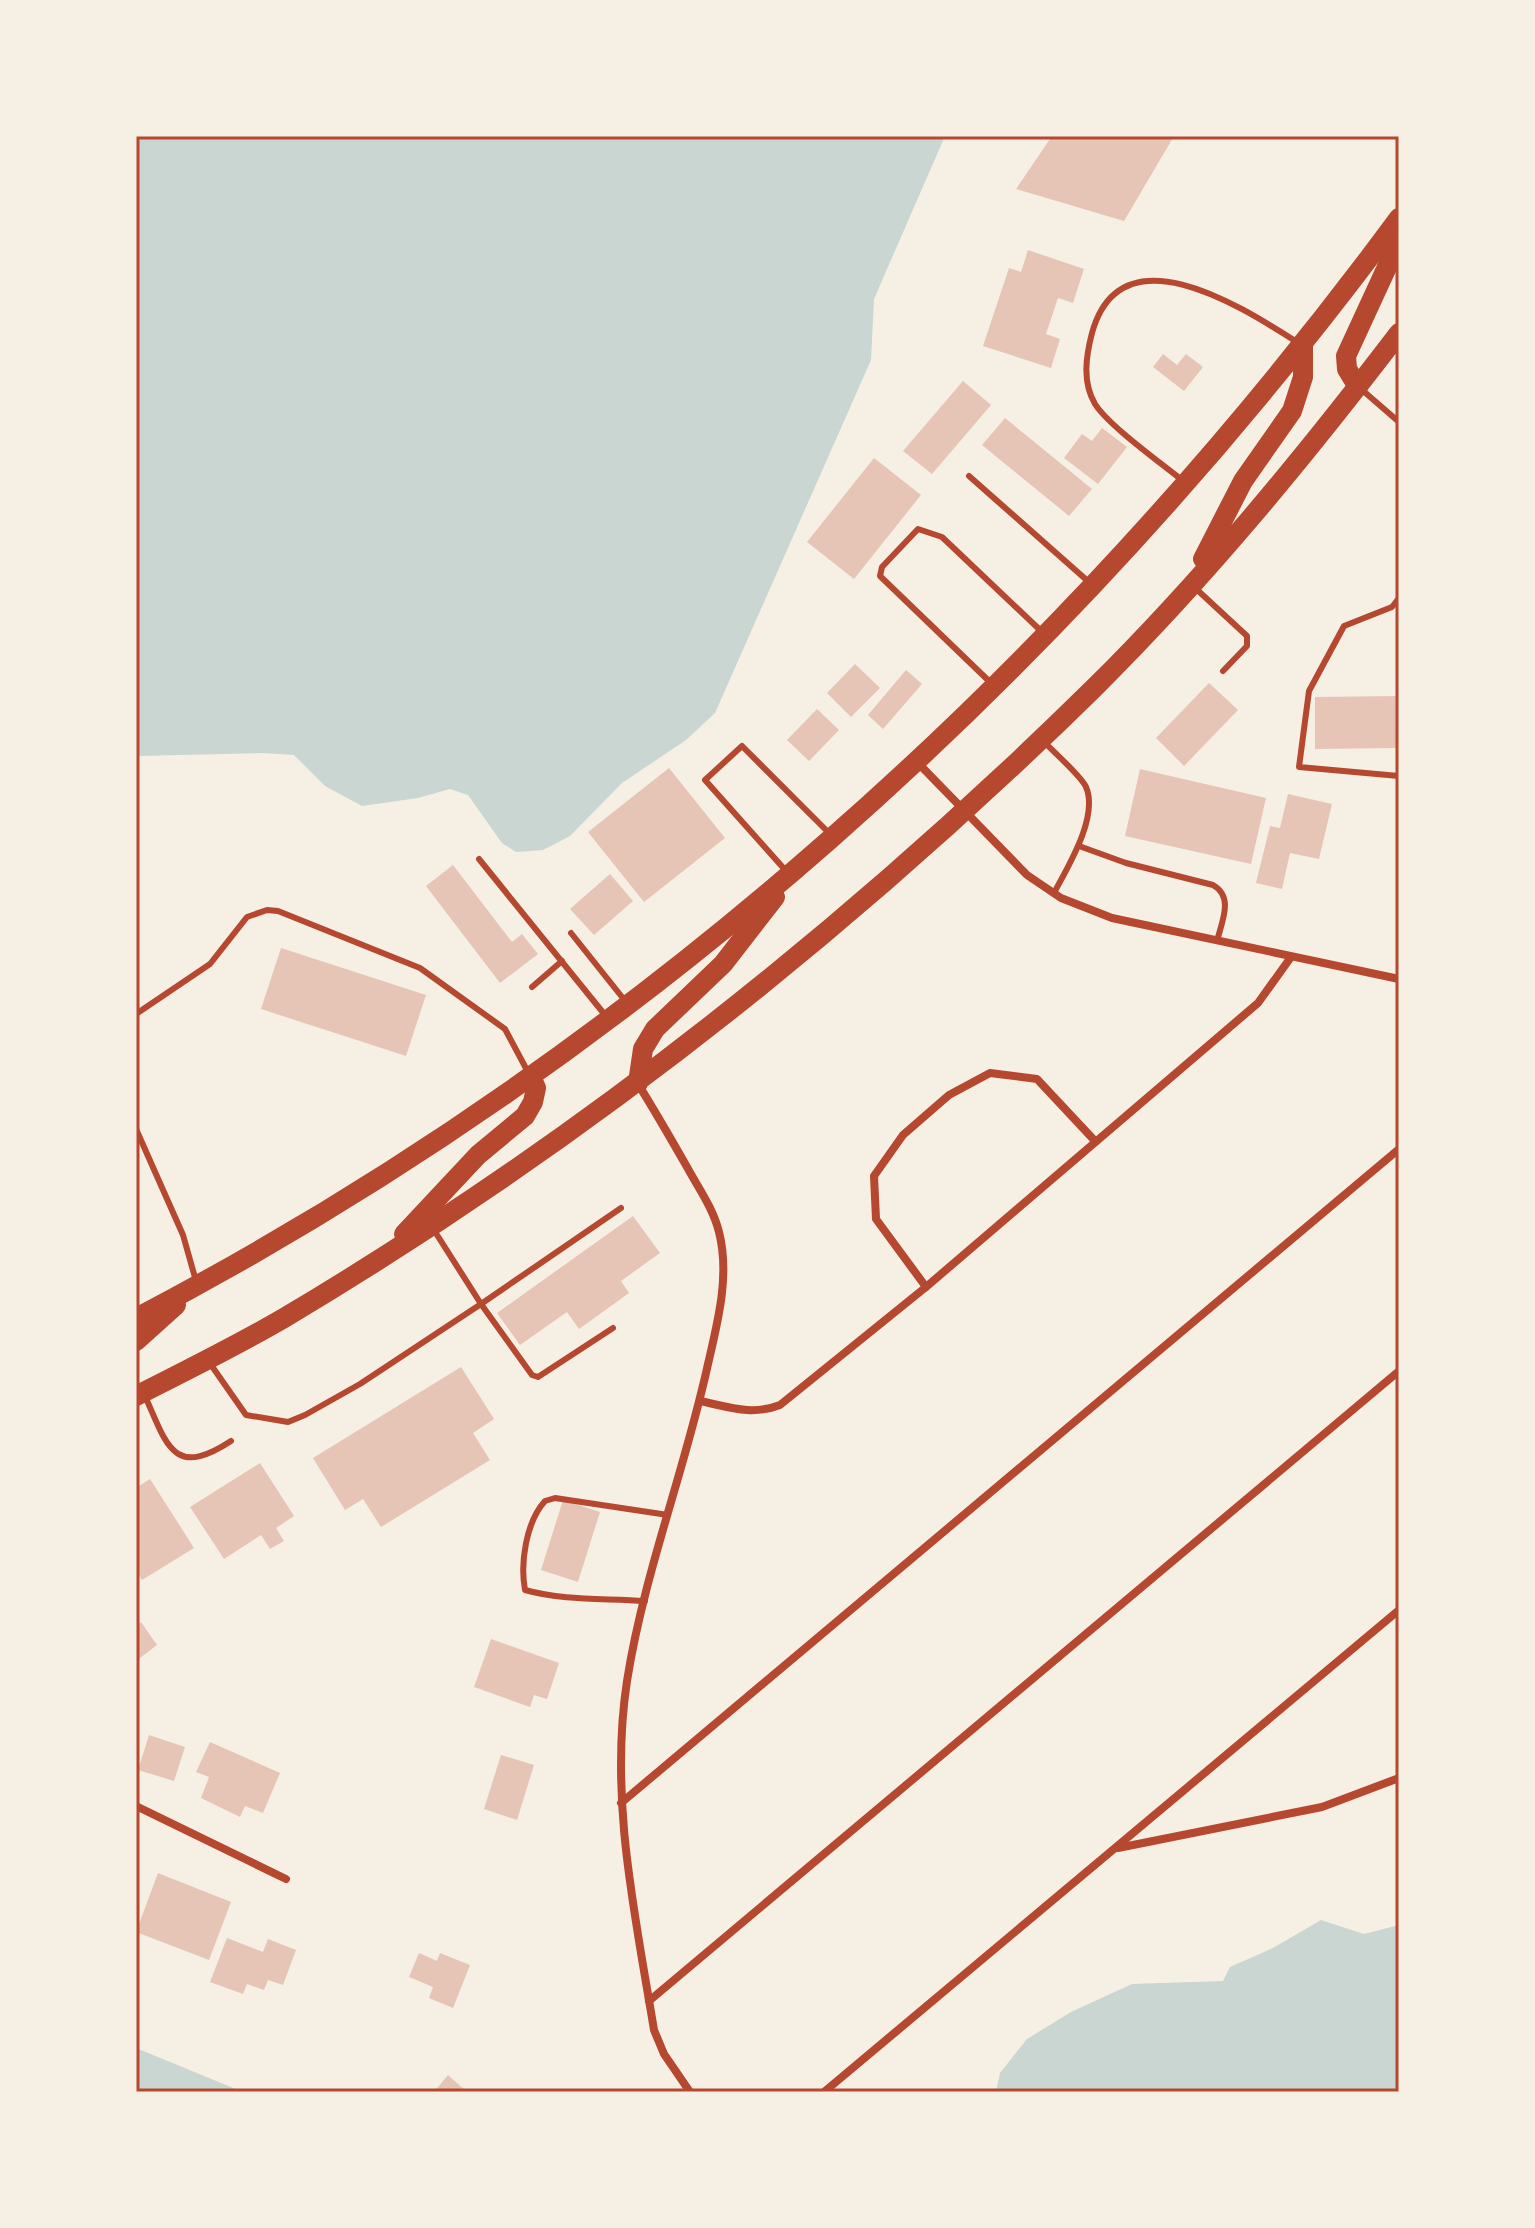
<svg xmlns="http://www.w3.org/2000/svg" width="1535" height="2228" font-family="'Source Serif 4',serif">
	<rect width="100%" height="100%" fill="#f6efe4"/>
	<g fill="#c9d6d2">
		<polygon points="136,136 945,136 874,299 871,360 715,713 686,740 622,783 570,836 543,850 516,852 502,843 468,795 450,789 418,798 362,806 325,786 294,755 262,753 136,756"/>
		<polygon points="1321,1920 1364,1934 1399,1925 1399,2092 996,2092 1000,2073 1027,2039 1071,2012 1132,1984 1223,1981 1230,1967 1273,1948"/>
		<polygon points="136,2048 243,2092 136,2092"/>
	</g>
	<g fill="#e6c5b7">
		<polygon points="1052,136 1174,136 1124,221 1016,189"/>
		<polygon points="1028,250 1084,269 1073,303 1058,298 1046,334 1060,339 1051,368 983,346 1009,268 1021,272"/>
		<polygon points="1163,354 1177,365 1186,354 1203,367 1184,391 1153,367"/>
		<polygon points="963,381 991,405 932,474 903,451"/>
		<polygon points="1005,418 1092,489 1069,516 982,445"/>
		<polygon points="1102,428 1127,447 1098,484 1064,458 1082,434 1092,441"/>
		<polygon points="874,458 921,495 854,579 807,542"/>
		<polygon points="855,664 880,688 851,717 827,693"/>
		<polygon points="906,670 922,684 883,729 868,715"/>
		<polygon points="1209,683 1238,710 1184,766 1156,738"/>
		<polygon points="1399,696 1399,748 1315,749 1315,697"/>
		<polygon points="817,709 839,730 809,761 787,740"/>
		<polygon points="669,768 725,838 644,902 588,832"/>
		<polygon points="1140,769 1266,798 1251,864 1125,836"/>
		<polygon points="1288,794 1332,804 1319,859 1290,853 1282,889 1256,883 1270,826 1280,828"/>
		<polygon points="453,865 512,942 522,934 538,954 500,983 426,886"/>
		<polygon points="610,874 633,901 594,935 570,909"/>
		<polygon points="281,948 426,995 406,1056 261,1009"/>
		<polygon points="633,1216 660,1253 621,1281 629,1293 579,1329 567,1312 520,1345 497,1313"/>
		<polygon points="461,1367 494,1419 473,1433 490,1460 381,1527 363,1499 345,1510 313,1458"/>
		<polygon points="260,1463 294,1516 276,1528 284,1541 270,1549 261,1535 224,1559 190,1507"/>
		<polygon points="150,1479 194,1548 142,1580 136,1570 136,1488"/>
		<polygon points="563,1500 600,1512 578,1582 541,1570"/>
		<polygon points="141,1622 157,1645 136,1661 136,1626"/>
		<polygon points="491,1639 559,1663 547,1699 534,1695 530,1707 474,1687"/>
		<polygon points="149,1735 185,1747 174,1781 138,1770"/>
		<polygon points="210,1742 280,1773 263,1813 245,1806 240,1817 201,1798 209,1777 196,1772"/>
		<polygon points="501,1755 534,1765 517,1820 484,1809"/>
		<polygon points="158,1873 231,1902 209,1960 136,1932"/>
		<polygon points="227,1938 263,1952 268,1939 296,1950 283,1985 268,1980 264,1990 247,1984 243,1994 210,1982"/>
		<polygon points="419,1953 437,1961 440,1953 470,1965 453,2008 429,1998 433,1987 409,1977"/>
		<polygon points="448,2075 467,2092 434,2092"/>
	</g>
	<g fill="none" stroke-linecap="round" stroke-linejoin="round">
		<g stroke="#b5482f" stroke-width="6">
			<polyline points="1361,389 1399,422"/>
			<polyline points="969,476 1090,583"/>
			<path d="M1183 481C1161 463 1109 426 1095 404 1082 382 1086 356 1092 333 1121 228 1243 308 1297 342"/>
			<polyline points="1193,586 1247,636 1247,646 1223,671"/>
			<polyline points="1399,598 1392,607 1344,626 1309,691 1299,767 1399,776"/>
			<polyline points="991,683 880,576 882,567 918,529 942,537 1040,630"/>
			<path d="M1043 741C1052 750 1082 777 1086 787 1099 817 1067 868 1054 893"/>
			<path d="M1079 846 1126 863 1213 885C1234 897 1222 921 1217 941"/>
			<polyline points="479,859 605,1015"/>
			<polyline points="787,872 705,780 742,746 831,835"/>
			<polyline points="571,933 626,1002"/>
			<polyline points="532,987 562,961"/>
			<polyline points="136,1014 210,964 247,917 267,910 278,911 420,968 505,1029 529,1074"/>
			<polyline points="136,1129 183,1235 196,1281"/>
			<polyline points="613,1328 538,1377 532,1375 481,1304 621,1208"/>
			<polyline points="209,1362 246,1415 288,1422 305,1415 360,1384 481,1304 432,1227"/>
			<path d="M145 1396C167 1445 173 1479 231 1441"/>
			<path d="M645 1601C605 1598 564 1601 525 1590 520 1563 526 1522 545 1501L555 1498 668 1515"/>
		</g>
		<g stroke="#b5482f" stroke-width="8">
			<polyline points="917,762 1027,875 1061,898 1112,918 1399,979"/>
			<path d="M638 1084C655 1111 671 1139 687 1167 699 1189 713 1208 719 1232 730 1275 718 1321 708 1364 685 1470 644 1573 627 1681 609 1798 635 1914 654 2030L664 2054 690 2092"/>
			<polyline points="926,1287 876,1219 874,1176 903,1135 949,1095 990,1073 1037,1079 1095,1141"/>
			<path d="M700 1401C729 1407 752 1416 780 1405L926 1287 1258 1003 1291 957"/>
			<polyline points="621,1803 1399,1149"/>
			<polyline points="136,1806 286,1879"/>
			<polyline points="1118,1848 1322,1807 1399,1778"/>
			<polyline points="649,2001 1399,1371"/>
			<polyline points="824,2092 1399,1610"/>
		</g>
		<g stroke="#b5482f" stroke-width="20">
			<polyline points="1358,387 1347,369 1346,356 1399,241"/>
			<polyline points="1203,559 1243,481 1292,411 1303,377 1303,346"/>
			<polyline points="638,1083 643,1049 655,1029 723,964 775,897"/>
			<polyline points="404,1234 478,1155 525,1116 533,1102 536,1088 531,1077"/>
			<path d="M136 1318C636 1057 1065 670 1399 218"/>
			<polyline points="136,1341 176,1305"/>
			<path d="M136 1396C185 1371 236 1346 284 1318 580 1142 849 929 1094 688 1205 578 1305 456 1399 333"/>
		</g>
	</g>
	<rect width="1535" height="2228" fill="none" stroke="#f6efe4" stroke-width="276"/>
	<rect x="138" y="138" width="1259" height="1952" fill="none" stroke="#b5482f" stroke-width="3"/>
</svg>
